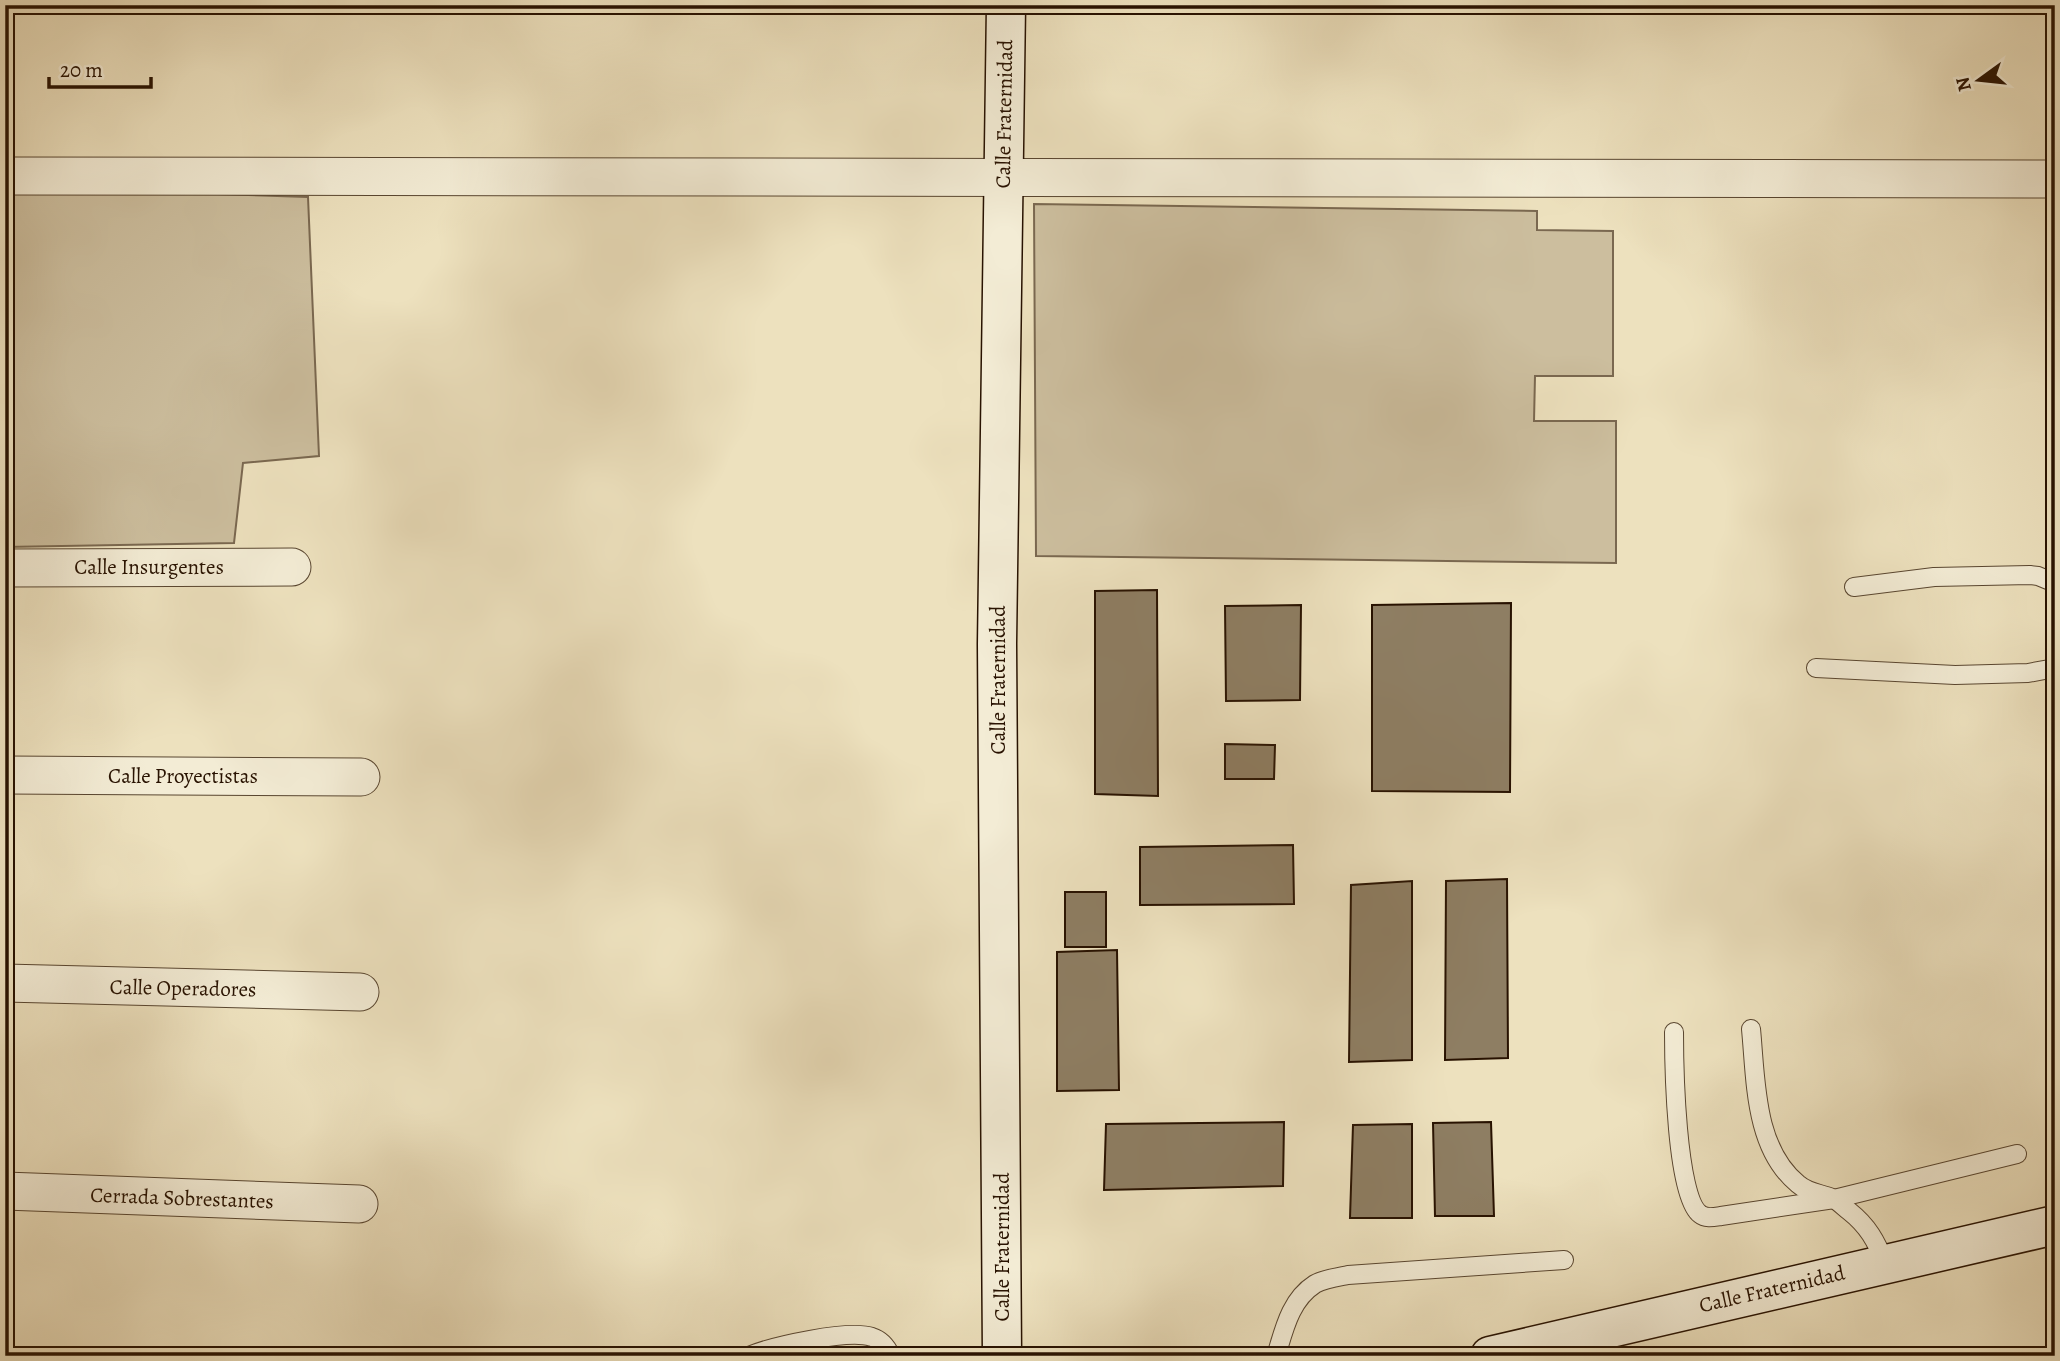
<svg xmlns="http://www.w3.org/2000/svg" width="2060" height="1361" font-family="Alegreya,serif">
	<rect width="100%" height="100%" fill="#ede1be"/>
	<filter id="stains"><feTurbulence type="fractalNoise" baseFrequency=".00286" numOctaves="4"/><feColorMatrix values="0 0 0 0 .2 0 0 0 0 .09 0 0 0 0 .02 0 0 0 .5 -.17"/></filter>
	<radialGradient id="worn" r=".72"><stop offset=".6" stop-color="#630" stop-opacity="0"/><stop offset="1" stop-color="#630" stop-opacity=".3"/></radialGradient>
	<g fill="#ccbe9e" stroke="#7a6850" stroke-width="2">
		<polygon points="5,187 308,197 319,456 243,463 234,543 5,547"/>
		<polygon points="1034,204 1537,211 1537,230 1613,231 1613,376 1535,376 1534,421 1616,421 1616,563 1036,556"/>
	</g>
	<g fill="#8e7e63" stroke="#281201" stroke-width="2">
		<polygon points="1157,590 1158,796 1095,794 1095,591"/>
		<polygon points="1511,603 1510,792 1372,791 1372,605"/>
		<polygon points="1301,605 1300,700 1226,701 1225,606"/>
		<polygon points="1225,744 1275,745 1274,779 1225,779"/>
		<polygon points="1293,845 1294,904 1140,905 1140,847"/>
		<polygon points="1507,879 1508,1058 1445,1060 1446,881"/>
		<polygon points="1412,881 1412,1060 1349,1062 1351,885"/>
		<rect x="1065" y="892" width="41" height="55"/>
		<polygon points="1117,950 1119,1090 1057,1091 1057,952"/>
		<polygon points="1284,1122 1283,1186 1104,1190 1106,1124"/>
		<polygon points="1491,1122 1494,1216 1435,1216 1433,1123"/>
		<polygon points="1412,1124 1412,1218 1350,1218 1353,1125"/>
	</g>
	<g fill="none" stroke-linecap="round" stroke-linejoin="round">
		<defs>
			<g id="lane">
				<polyline points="1854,587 1934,577 2030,575 2038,576 2055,583"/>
				<polyline points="1816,668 1955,675 2028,673 2055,668"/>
				<path d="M1751 1029C1756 1080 1754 1148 1798 1184 1808 1193 1820 1193 1832 1198 1838 1201 1844 1207 1849 1211 1868 1226 1876 1241 1885 1263"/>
				<path d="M1674 1032C1674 1064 1676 1197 1700 1214 1706 1219 1714 1217 1721 1216L1834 1199 2017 1154"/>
				<path d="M749 1356C772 1346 849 1329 872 1337 882 1340 887 1347 891 1356"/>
				<path d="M1276 1356C1284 1330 1290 1300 1315 1284 1324 1279 1338 1277 1348 1275L1564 1260"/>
			</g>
			<g id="street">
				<polyline points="5,176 2055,179"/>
				<polyline points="5,568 292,567"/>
				<polyline points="5,775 361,777"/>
				<polyline points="5,983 360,992"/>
				<polyline points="5,1191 359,1204"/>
			</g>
			<g id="secondary">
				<polyline points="1002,1356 997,644 1006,5"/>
				<polyline points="1490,1356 2055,1225"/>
			</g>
		</defs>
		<use href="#lane" stroke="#594630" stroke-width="20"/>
		<use href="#street" stroke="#594630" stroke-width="39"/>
		<use href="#secondary" stroke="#281201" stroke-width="41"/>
		<use href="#lane" stroke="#f3ecd5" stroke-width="18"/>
		<use href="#street" stroke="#f3ecd5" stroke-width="37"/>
		<use href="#secondary" stroke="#f3ecd5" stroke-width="38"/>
	</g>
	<g text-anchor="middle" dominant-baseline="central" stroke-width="7" stroke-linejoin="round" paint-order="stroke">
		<g font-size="21" fill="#281201" stroke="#f3ecd5">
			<text transform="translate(1004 114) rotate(-89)">Calle Fraternidad</text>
			<text x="149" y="567">Calle Insurgentes</text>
			<text transform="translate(998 680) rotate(-90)">Calle Fraternidad</text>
			<text x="183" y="776">Calle Proyectistas</text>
			<text transform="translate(183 988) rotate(1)">Calle Operadores</text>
			<text transform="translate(182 1198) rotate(2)">Cerrada Sobrestantes</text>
			<text transform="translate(1002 1247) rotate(-90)">Calle Fraternidad</text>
			<text transform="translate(1772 1289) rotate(-13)">Calle Fraternidad</text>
		</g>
	</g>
	<rect width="2060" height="1361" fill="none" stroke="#ede1be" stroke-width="28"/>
	<rect x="7" y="7" width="2046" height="1347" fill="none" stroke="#281201" stroke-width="3.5"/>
	<rect x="14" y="14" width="2032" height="1333" fill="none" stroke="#281201" stroke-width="2"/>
	<g transform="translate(1979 80) rotate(255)" stroke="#f3ecd5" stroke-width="5" paint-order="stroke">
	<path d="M0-5L12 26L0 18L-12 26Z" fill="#281201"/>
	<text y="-10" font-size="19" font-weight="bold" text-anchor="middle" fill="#281201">N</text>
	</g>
	<path d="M49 77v10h102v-10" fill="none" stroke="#281201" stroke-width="3.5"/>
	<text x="60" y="77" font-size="21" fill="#281201" stroke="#f3ecd5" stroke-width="5" paint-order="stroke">20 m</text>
	<rect width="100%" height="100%" filter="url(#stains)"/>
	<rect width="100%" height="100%" fill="url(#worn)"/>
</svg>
